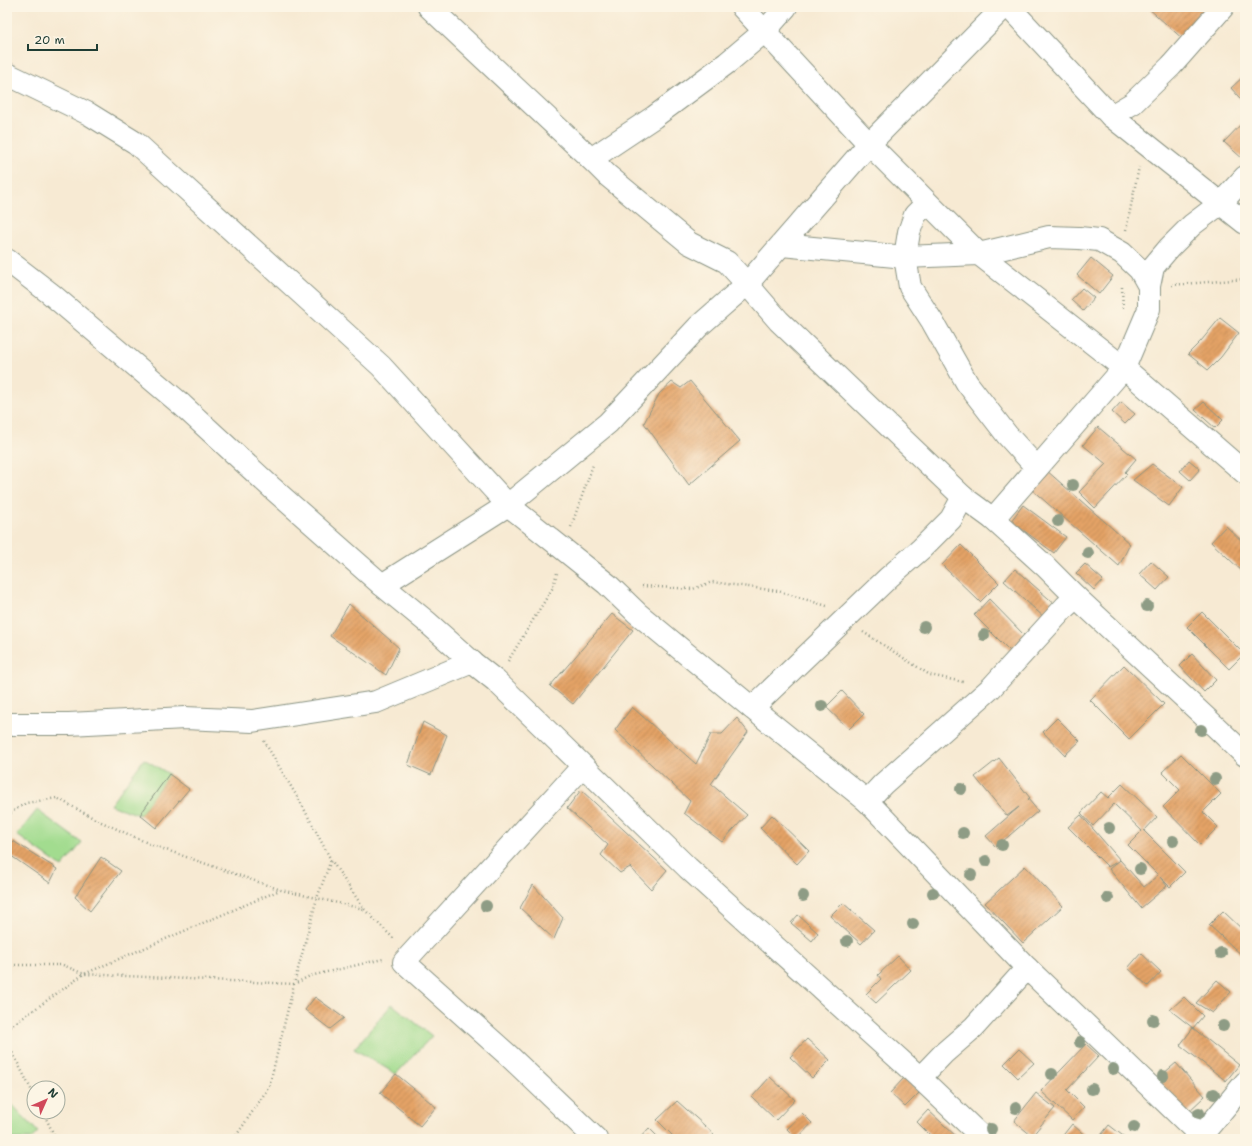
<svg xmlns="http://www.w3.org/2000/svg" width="1252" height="1146" font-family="'Shantell Sans',sans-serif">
	<defs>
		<pattern id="building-hatch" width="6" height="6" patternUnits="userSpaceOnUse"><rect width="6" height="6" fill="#e4a366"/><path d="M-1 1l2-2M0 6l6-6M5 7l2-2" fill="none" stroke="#b88655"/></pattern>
	</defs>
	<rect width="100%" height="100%" fill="#fcf5e5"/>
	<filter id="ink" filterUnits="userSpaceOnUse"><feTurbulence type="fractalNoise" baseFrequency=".025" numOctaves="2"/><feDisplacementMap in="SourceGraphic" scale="8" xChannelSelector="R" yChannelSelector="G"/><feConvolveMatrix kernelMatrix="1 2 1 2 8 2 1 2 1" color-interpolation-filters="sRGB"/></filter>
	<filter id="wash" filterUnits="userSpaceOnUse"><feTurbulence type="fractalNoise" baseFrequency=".012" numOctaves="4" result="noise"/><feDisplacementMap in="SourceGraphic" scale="16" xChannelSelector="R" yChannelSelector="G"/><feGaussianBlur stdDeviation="0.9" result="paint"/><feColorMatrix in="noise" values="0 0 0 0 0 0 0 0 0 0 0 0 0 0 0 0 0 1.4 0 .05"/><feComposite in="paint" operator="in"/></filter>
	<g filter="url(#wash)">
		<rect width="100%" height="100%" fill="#f7ead3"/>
		<g fill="#a2dc8f" stroke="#608c62">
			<polygon points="144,759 169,774 140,815 110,805"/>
			<polygon points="37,810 82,843 62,867 17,835"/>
			<polygon points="392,1004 432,1036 396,1074 354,1049"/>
			<polygon points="7,1099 38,1132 31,1139 7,1139"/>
		</g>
		<g id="blocks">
			<g fill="url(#building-hatch)">
				<polygon points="1147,7 1214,7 1185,41"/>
				<polygon points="1245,75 1245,104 1231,88"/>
				<polygon points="1245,120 1245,159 1244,160 1224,142"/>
				<polygon points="1091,258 1113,276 1099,294 1077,275"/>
				<polygon points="1082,288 1094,298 1083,311 1071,300"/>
				<polygon points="1220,318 1239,333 1221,357 1208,370 1188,354 1201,341"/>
				<polygon points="690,381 740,441 689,485 644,423 659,394 672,382 681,388"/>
				<polygon points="1121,402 1135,414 1125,424 1112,412"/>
				<polygon points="1204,402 1223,420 1215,428 1195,410"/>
				<polygon points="1098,427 1136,459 1125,472 1127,474 1095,508 1079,492 1106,464 1083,445"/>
				<polygon points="1189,460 1200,469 1190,480 1180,471"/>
				<polygon points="1152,464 1183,487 1169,506 1133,480"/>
				<polygon points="1046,470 1130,544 1119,566 1030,488"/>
				<polygon points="1023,505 1066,537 1054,553 1011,521"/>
				<polygon points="1226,526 1245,544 1245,572 1244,573 1211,542"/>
				<polygon points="961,545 999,583 980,602 942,565"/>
				<polygon points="1151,561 1169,577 1157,590 1139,574"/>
				<polygon points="1085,564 1103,580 1094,590 1076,573"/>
				<polygon points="1015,569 1057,606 1046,619 1004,581"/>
				<polygon points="989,599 1026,637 1011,652 974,615"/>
				<polygon points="349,604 399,648 386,675 330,636"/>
				<polygon points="1202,612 1244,654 1229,669 1187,627"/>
				<polygon points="612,614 633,630 573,704 550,686"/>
				<polygon points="1192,654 1216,680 1204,692 1180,666"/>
				<polygon points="1124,665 1164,704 1129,739 1090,700"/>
				<polygon points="842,691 864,714 849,729 826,707"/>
				<polygon points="632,707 696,764 711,734 722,734 737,718 748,732 711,784 747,815 722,842 684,813 690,801 615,730"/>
				<polygon points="1057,718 1080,741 1065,755 1043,732"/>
				<polygon points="423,722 447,735 431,775 408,765"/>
				<polygon points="1181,754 1221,794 1203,812 1218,827 1200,845 1163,807 1180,790 1162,772"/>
				<polygon points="999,758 1030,798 1028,799 1038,811 996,847 986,836 1019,807 1007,816 975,777"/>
				<polygon points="169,774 189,789 156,828 140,815"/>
				<polygon points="1122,784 1157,817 1144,831 1185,872 1170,887 1160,877 1167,886 1141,908 1109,869 1120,860 1144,887 1158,875 1128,845 1142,831 1114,804 1093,826 1081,813 1101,792 1108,798"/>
				<polygon points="581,790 667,870 651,889 630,867 620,873 601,855 608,845 567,808"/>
				<polygon points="772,815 809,851 797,864 760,828"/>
				<polygon points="1081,815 1120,860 1108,867 1068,827"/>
				<polygon points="13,841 57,869 50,883 7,853 7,847"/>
				<polygon points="101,857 121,871 90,911 75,897"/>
				<polygon points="1025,866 1063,906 1023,943 985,903"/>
				<polygon points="533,885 563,918 554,939 520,908"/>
				<polygon points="843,903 874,930 861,944 830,916"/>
				<polygon points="1223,911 1245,932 1245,958 1209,925"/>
				<polygon points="798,915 818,933 812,941 791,923"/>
				<polygon points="1141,953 1161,972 1148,986 1128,968"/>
				<polygon points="898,956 911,970 876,1003 866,994 881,979 878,975"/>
				<polygon points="1217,980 1231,992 1212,1013 1196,1003"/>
				<polygon points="315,997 344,1018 330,1029 305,1010"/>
				<polygon points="1184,997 1203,1016 1193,1028 1239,1065 1226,1081 1180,1045 1193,1028 1170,1010"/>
				<polygon points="807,1039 830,1060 812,1078 790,1057"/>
				<polygon points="1086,1044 1099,1056 1067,1090 1084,1107 1072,1120 1041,1091"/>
				<polygon points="1019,1049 1034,1063 1018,1078 1004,1064"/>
				<polygon points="1176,1063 1205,1096 1187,1113 1157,1079"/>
				<polygon points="396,1074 436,1107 420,1126 380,1093"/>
				<polygon points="770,1077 795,1100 776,1120 752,1097"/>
				<polygon points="904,1078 920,1092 905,1107 890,1093"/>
				<polygon points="1036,1093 1055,1108 1032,1136 1014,1121"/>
				<polygon points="677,1101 714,1134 710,1139 676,1139 657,1120"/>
				<polygon points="928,1110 959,1139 934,1139 917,1122"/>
				<polygon points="802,1113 812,1123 797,1139 787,1129"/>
				<polygon points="1072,1124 1089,1139 1060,1139"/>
				<polygon points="1109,1125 1127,1139 1098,1139"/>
				<polygon points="649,1128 660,1139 639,1139"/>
			</g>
		</g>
	</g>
	<g filter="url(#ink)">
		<use href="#blocks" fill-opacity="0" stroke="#8b9484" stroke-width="1"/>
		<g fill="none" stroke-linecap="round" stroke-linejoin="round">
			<defs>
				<g id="minor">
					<polyline points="429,7 591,159 654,117 727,63 765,31 786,7"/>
					<polyline points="742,7 869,144 979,254 1124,368 1245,473"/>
					<polyline points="1009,7 1111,116 1245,223"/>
					<polyline points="7,74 89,114 136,143 381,366 508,505 607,584 637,613 752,708 867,801 883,784 991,688 1065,607 1076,597"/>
					<polyline points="1111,116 1133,103 1171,66 1223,7"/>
					<polyline points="591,159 607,175 689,243 727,262 747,284 779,321 963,497 993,519 1045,566 1076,597 1217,728 1245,755"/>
					<polyline points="927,203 915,215 909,232 905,257 910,287 932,321 967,383 1007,435 1037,468"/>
					<polyline points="782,245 905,257 979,254 1049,237 1079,238 1099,240 1122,253 1140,270 1149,286"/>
					<polyline points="7,260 51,294 182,405 272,488 382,585"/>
					<polyline points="993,519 1124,368 1149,309 1149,286 1153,267 1169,248 1192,225 1221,203 1245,177"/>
					<polyline points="752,708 889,577 921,549 951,519 963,497"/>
					<polyline points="7,724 69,724 185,718 252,721 376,702 472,662"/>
					<polyline points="583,766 404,962 509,1056 596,1139"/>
					<polyline points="867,801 1027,968 1201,1136 1245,1083"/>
					<polyline points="920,1078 944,1053 974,1027 1027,968"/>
					<polyline points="984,1139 920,1078 688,868 496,681 472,662 427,622 382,585 508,505 608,423 699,326 747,284 869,144 1004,7"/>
				</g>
			</defs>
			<use href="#minor" stroke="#8b9484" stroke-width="24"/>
			<g stroke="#8b9484" stroke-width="2.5" stroke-dasharray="1 3" stroke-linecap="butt">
				<polyline points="1126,230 1139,167"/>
				<polyline points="1172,285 1245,279"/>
				<polyline points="1122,287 1123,310"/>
				<polyline points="571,527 593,465"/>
				<polyline points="642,586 693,589 712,582 778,591 827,606"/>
				<polyline points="863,632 930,675 963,682"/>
				<polyline points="508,661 552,589 557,573"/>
				<polyline points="264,741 302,805 331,860 364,909 395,940"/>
				<polyline points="7,815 26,803 57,798 97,820 152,845 281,890 364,909"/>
				<polyline points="7,965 63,965 84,974 280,890"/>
				<polyline points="7,1029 84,974 294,984 317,898 331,860"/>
				<polyline points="7,1042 34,1095"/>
				<polyline points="43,1112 54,1135 60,1139"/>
				<polyline points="234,1139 269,1087 294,984 310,976 383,959"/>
			</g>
			<use href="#minor" stroke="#fff" stroke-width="22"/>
		</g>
		<g fill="#8e9c85">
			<circle cx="1073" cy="485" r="6"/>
			<circle cx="1058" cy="521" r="6"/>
			<circle cx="1088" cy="553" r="6"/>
			<circle cx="1147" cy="606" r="6"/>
			<circle cx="924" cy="627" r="6"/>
			<circle cx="984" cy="635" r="6"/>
			<circle cx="822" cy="706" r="6"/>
			<circle cx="1201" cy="730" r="6"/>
			<circle cx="1215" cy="779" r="6"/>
			<circle cx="961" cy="789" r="6"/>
			<circle cx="1109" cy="828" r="6"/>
			<circle cx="963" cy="833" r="6"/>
			<circle cx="1173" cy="841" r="6"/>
			<circle cx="1002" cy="845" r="6"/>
			<circle cx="986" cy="861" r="6"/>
			<circle cx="1140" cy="869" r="6"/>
			<circle cx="971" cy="875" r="6"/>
			<circle cx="933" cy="893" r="6"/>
			<circle cx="803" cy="896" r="6"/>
			<circle cx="1108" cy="898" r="6"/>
			<circle cx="486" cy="906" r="6"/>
			<circle cx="913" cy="924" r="6"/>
			<circle cx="847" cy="941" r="6"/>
			<circle cx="1221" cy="953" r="6"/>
			<circle cx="1153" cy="1020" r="6"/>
			<circle cx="1223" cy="1026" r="6"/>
			<circle cx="1080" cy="1042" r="6"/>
			<circle cx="1113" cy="1069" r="6"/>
			<circle cx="1052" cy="1074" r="6"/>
			<circle cx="1163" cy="1076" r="6"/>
			<circle cx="1092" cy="1089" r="6"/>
			<circle cx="1214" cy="1094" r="6"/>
			<circle cx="1016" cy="1108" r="6"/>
			<circle cx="1199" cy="1113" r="6"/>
			<circle cx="1134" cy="1127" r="6"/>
			<circle cx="991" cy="1129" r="6"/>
		</g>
	</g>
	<rect width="1252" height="1146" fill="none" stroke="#fcf5e5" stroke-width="24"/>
	<g transform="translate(46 1100) rotate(45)"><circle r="19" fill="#fcf5e5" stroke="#a4ab9e"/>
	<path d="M0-3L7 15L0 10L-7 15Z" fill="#d1495b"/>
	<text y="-6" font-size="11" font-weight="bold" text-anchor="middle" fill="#1f3d34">N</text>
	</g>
	<path d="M28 44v6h69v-6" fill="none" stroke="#1f3d34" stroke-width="2"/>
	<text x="34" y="44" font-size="12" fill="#1f3d34" stroke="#fcf5e5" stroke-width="3" paint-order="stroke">20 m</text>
</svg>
